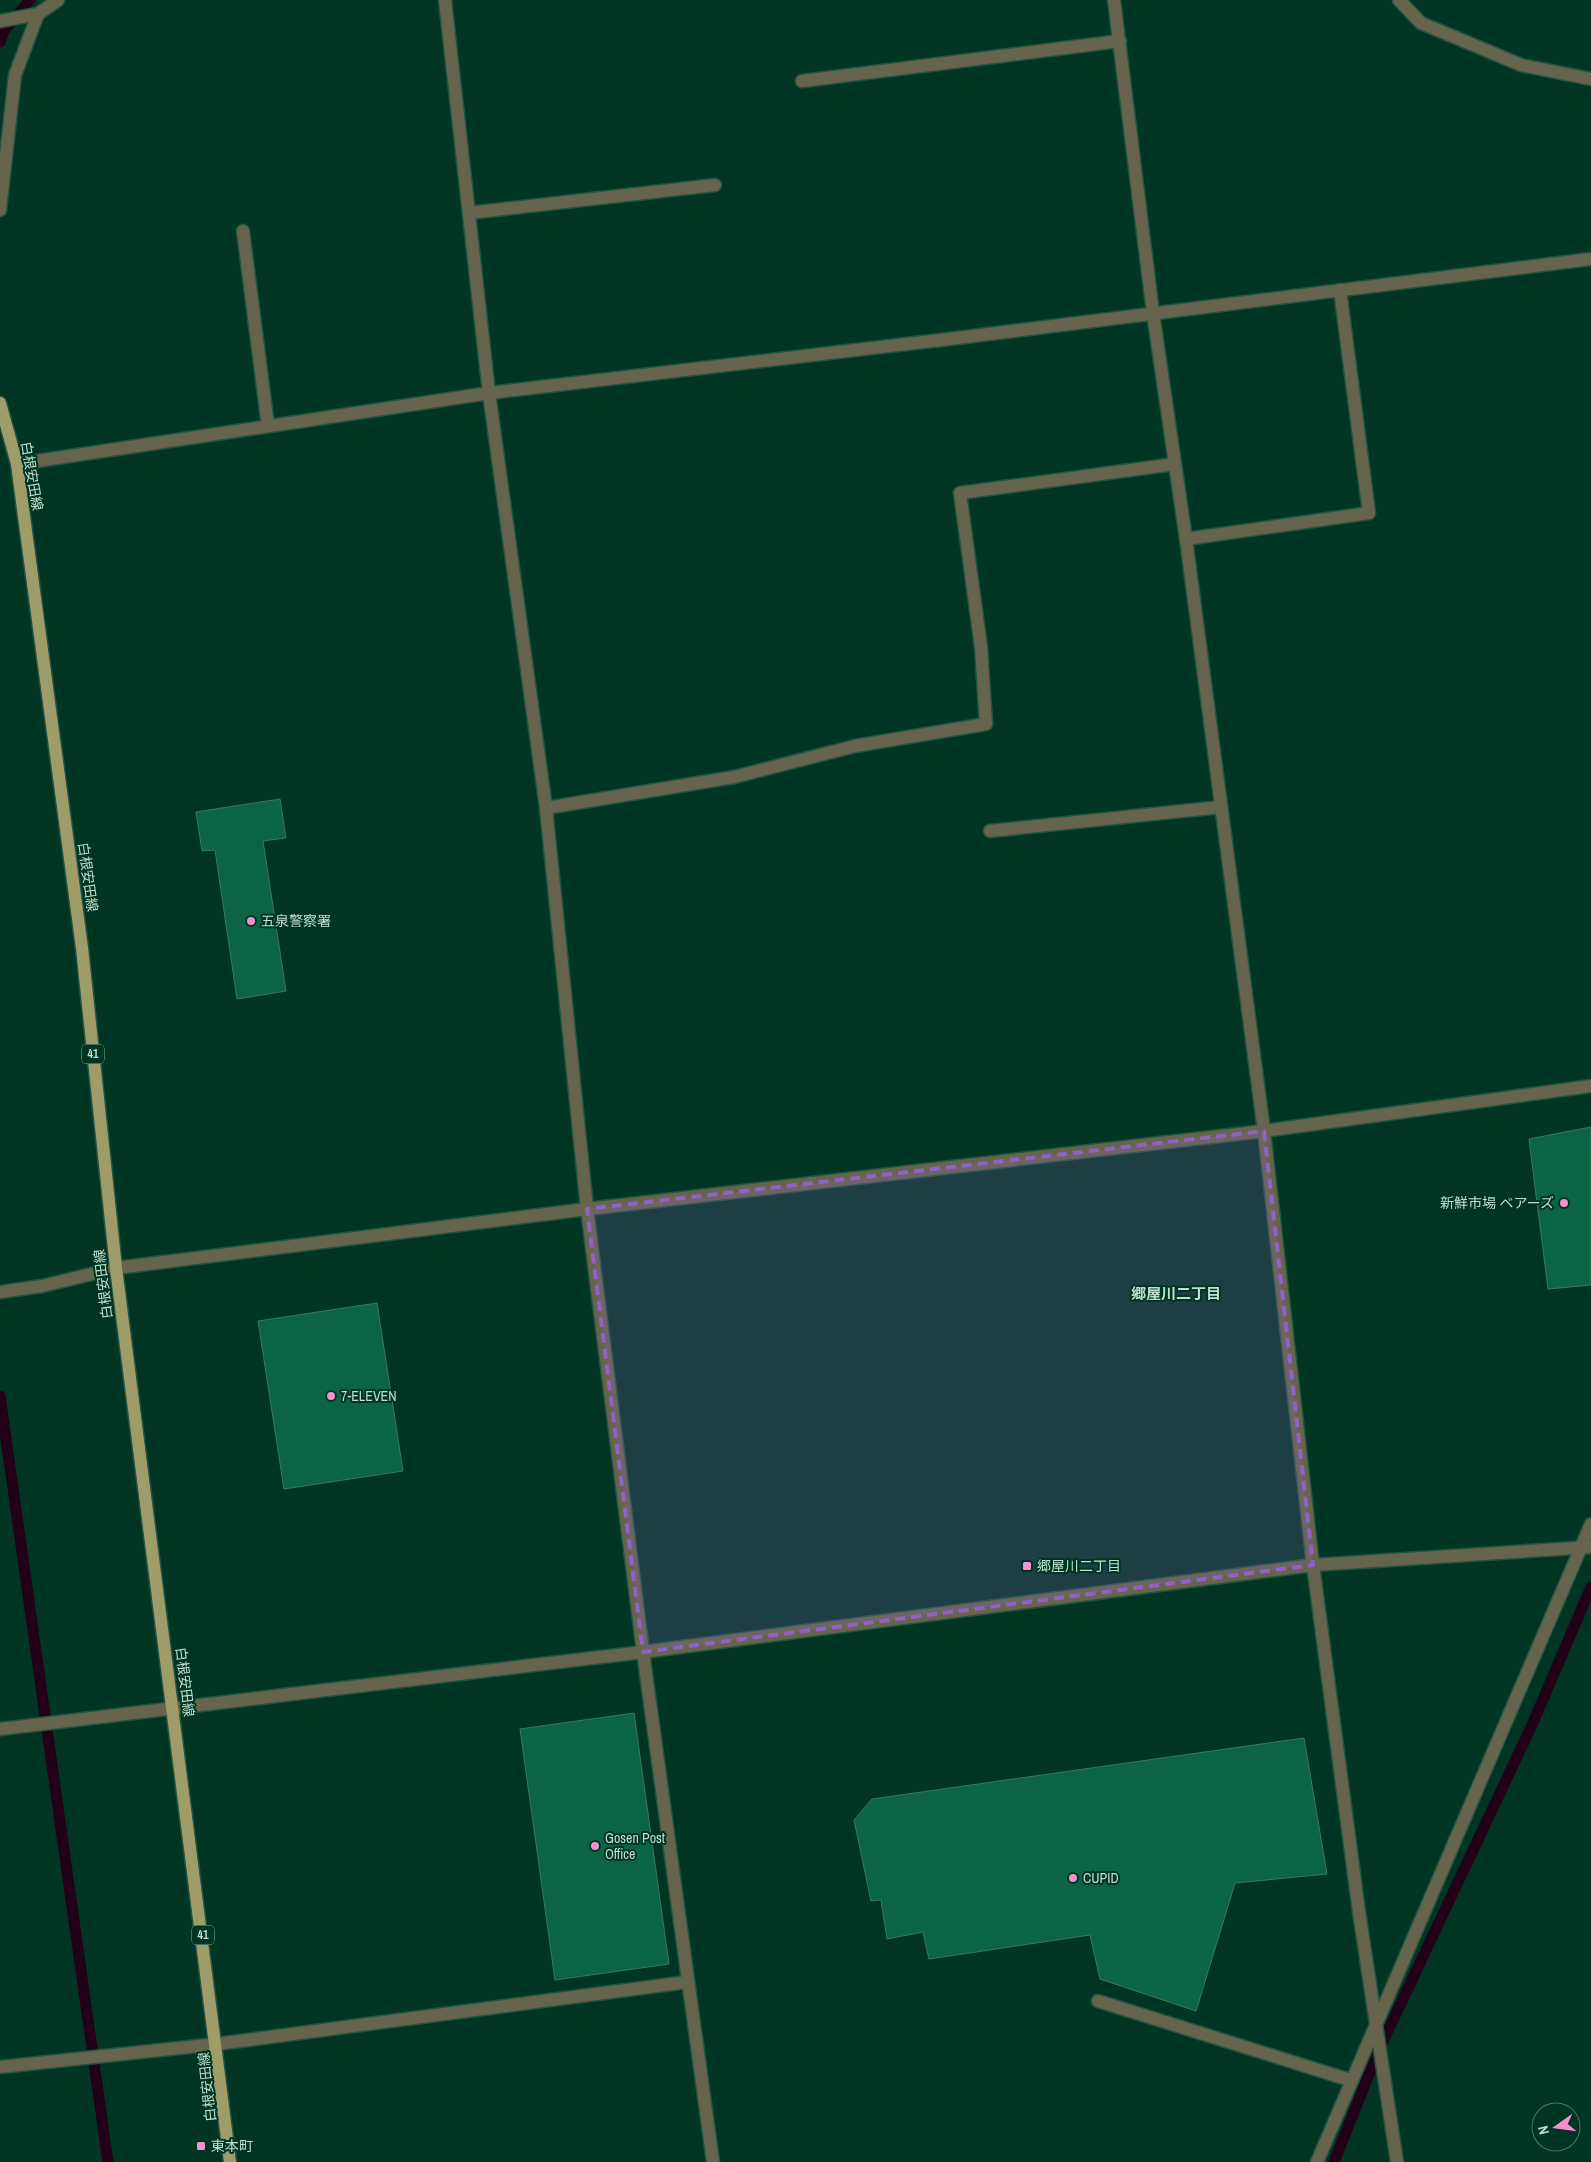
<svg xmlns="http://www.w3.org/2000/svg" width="1591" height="2162" font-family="'Archivo Narrow','Noto Sans JP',sans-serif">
	<rect width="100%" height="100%" fill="#003523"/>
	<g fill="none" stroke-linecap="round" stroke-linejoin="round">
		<g stroke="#220117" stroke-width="11">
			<polyline points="0,42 4,31 30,0"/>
			<polyline points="0,1396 108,2162"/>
			<polyline points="1334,2162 1378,2052 1532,1725 1591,1587"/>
		</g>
	</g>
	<g fill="#0c6447" stroke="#397a5f">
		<polygon points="280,799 286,838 263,841 286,991 237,999 215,850 202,851 196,812"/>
		<polygon points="1591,1127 1591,1285 1548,1289 1529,1139"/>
		<polygon points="377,1303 403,1471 284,1489 258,1321"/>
		<polygon points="634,1713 669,1964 555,1980 520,1729"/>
		<polygon points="1304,1738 1327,1874 1235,1883 1196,2011 1100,1979 1090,1935 929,1959 923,1932 887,1939 881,1900 871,1901 854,1820 872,1799"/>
	</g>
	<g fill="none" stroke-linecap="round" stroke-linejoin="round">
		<defs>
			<g id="minor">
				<polyline points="445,0 489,393 546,808 587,1209 643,1652 713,2162"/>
				<polyline points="1114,0 1153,313 1186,539 1264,1131 1313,1565 1359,1912 1397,2162"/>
				<polyline points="1399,0 1421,23 1521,65 1591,79"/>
				<polyline points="0,21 38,14 58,0"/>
				<polyline points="802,81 1120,41"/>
				<polyline points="0,210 15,75 38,14"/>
				<polyline points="469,213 715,185"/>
				<polyline points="243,231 268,426"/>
				<polyline points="17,464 489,393 949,339 1591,259"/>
				<polyline points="1186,539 1369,513 1340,290"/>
				<polyline points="546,808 734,777 855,746 986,724 981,647 960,493 1175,464"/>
				<polyline points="990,831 1221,807"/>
				<polyline points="0,1292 42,1286 116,1268 587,1209 1264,1131 1591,1086"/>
				<polyline points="0,1729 643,1652 1313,1565 1591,1547"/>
				<polyline points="1098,2001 1350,2080"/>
				<polyline points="0,2067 217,2044 687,1982"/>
				<polyline points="1317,2162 1591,1524"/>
			</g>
			<polyline id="major" points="0,403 17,464 82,948 116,1268 230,2162"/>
		</defs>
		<use href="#minor" stroke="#225442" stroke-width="15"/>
		<use href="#major" stroke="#225442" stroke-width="15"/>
		<use href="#minor" stroke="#66644c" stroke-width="12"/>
		<use href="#major" stroke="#a09c6a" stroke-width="12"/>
	</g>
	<path fill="#8f62c4" fill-opacity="0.2" stroke="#8f62c4" stroke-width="4" stroke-dasharray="10 6" stroke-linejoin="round" d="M1264 1131 1313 1565 643 1652 587 1209Z"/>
	<g fill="#f790ce" stroke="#003523" stroke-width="2">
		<circle cx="251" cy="921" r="5"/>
		<circle cx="1564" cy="1203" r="5"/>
		<circle cx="331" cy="1396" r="5"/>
		<rect x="1022" y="1561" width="10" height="10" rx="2.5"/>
		<circle cx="595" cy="1846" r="5"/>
		<circle cx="1073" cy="1878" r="5"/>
		<rect x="196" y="2141" width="10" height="10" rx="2.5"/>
	</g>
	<g text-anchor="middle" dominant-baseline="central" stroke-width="4" stroke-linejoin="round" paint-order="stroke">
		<g fill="#003523" stroke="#86ac9b" stroke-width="1">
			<rect x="82" y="1044.5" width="22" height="19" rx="4"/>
			<rect x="192" y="1925.5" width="22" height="19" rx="4"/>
		</g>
		<g font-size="12" font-weight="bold" fill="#bfdfcf">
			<text x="93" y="1054">41</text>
			<text x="203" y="1935">41</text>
		</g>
		<g font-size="14" fill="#bfdfcf" stroke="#003523">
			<text transform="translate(32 476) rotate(80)">白根安田線</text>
			<text transform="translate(88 877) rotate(82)">白根安田線</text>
			<text transform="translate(103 1284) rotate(-97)">白根安田線</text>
			<text transform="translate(185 1682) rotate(83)">白根安田線</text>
			<text transform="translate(207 2087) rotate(-96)">白根安田線</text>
		</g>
		<g font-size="14" fill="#bfdfcf" stroke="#003523" text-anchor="start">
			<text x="261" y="921">五泉警察署</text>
			<text x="1554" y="1203" text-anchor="end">新鮮市場 ベアーズ</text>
			<text x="341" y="1396">7-ELEVEN</text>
			<text x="1037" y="1566">郷屋川二丁目</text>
			<text x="605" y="1838">Gosen Post<tspan x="605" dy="16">Office</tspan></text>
			<text x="1083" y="1878">CUPID</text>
			<text x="211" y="2146">東本町</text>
		</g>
		<g font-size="15" font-weight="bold" fill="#bfdfcf" stroke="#003523">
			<text x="1176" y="1293">郷屋川二丁目</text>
		</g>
	</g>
	<g transform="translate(1556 2127) rotate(256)"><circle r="24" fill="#003523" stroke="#4c7968"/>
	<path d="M0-4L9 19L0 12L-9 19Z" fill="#f790ce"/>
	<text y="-8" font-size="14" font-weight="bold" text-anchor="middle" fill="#bfdfcf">N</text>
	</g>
</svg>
